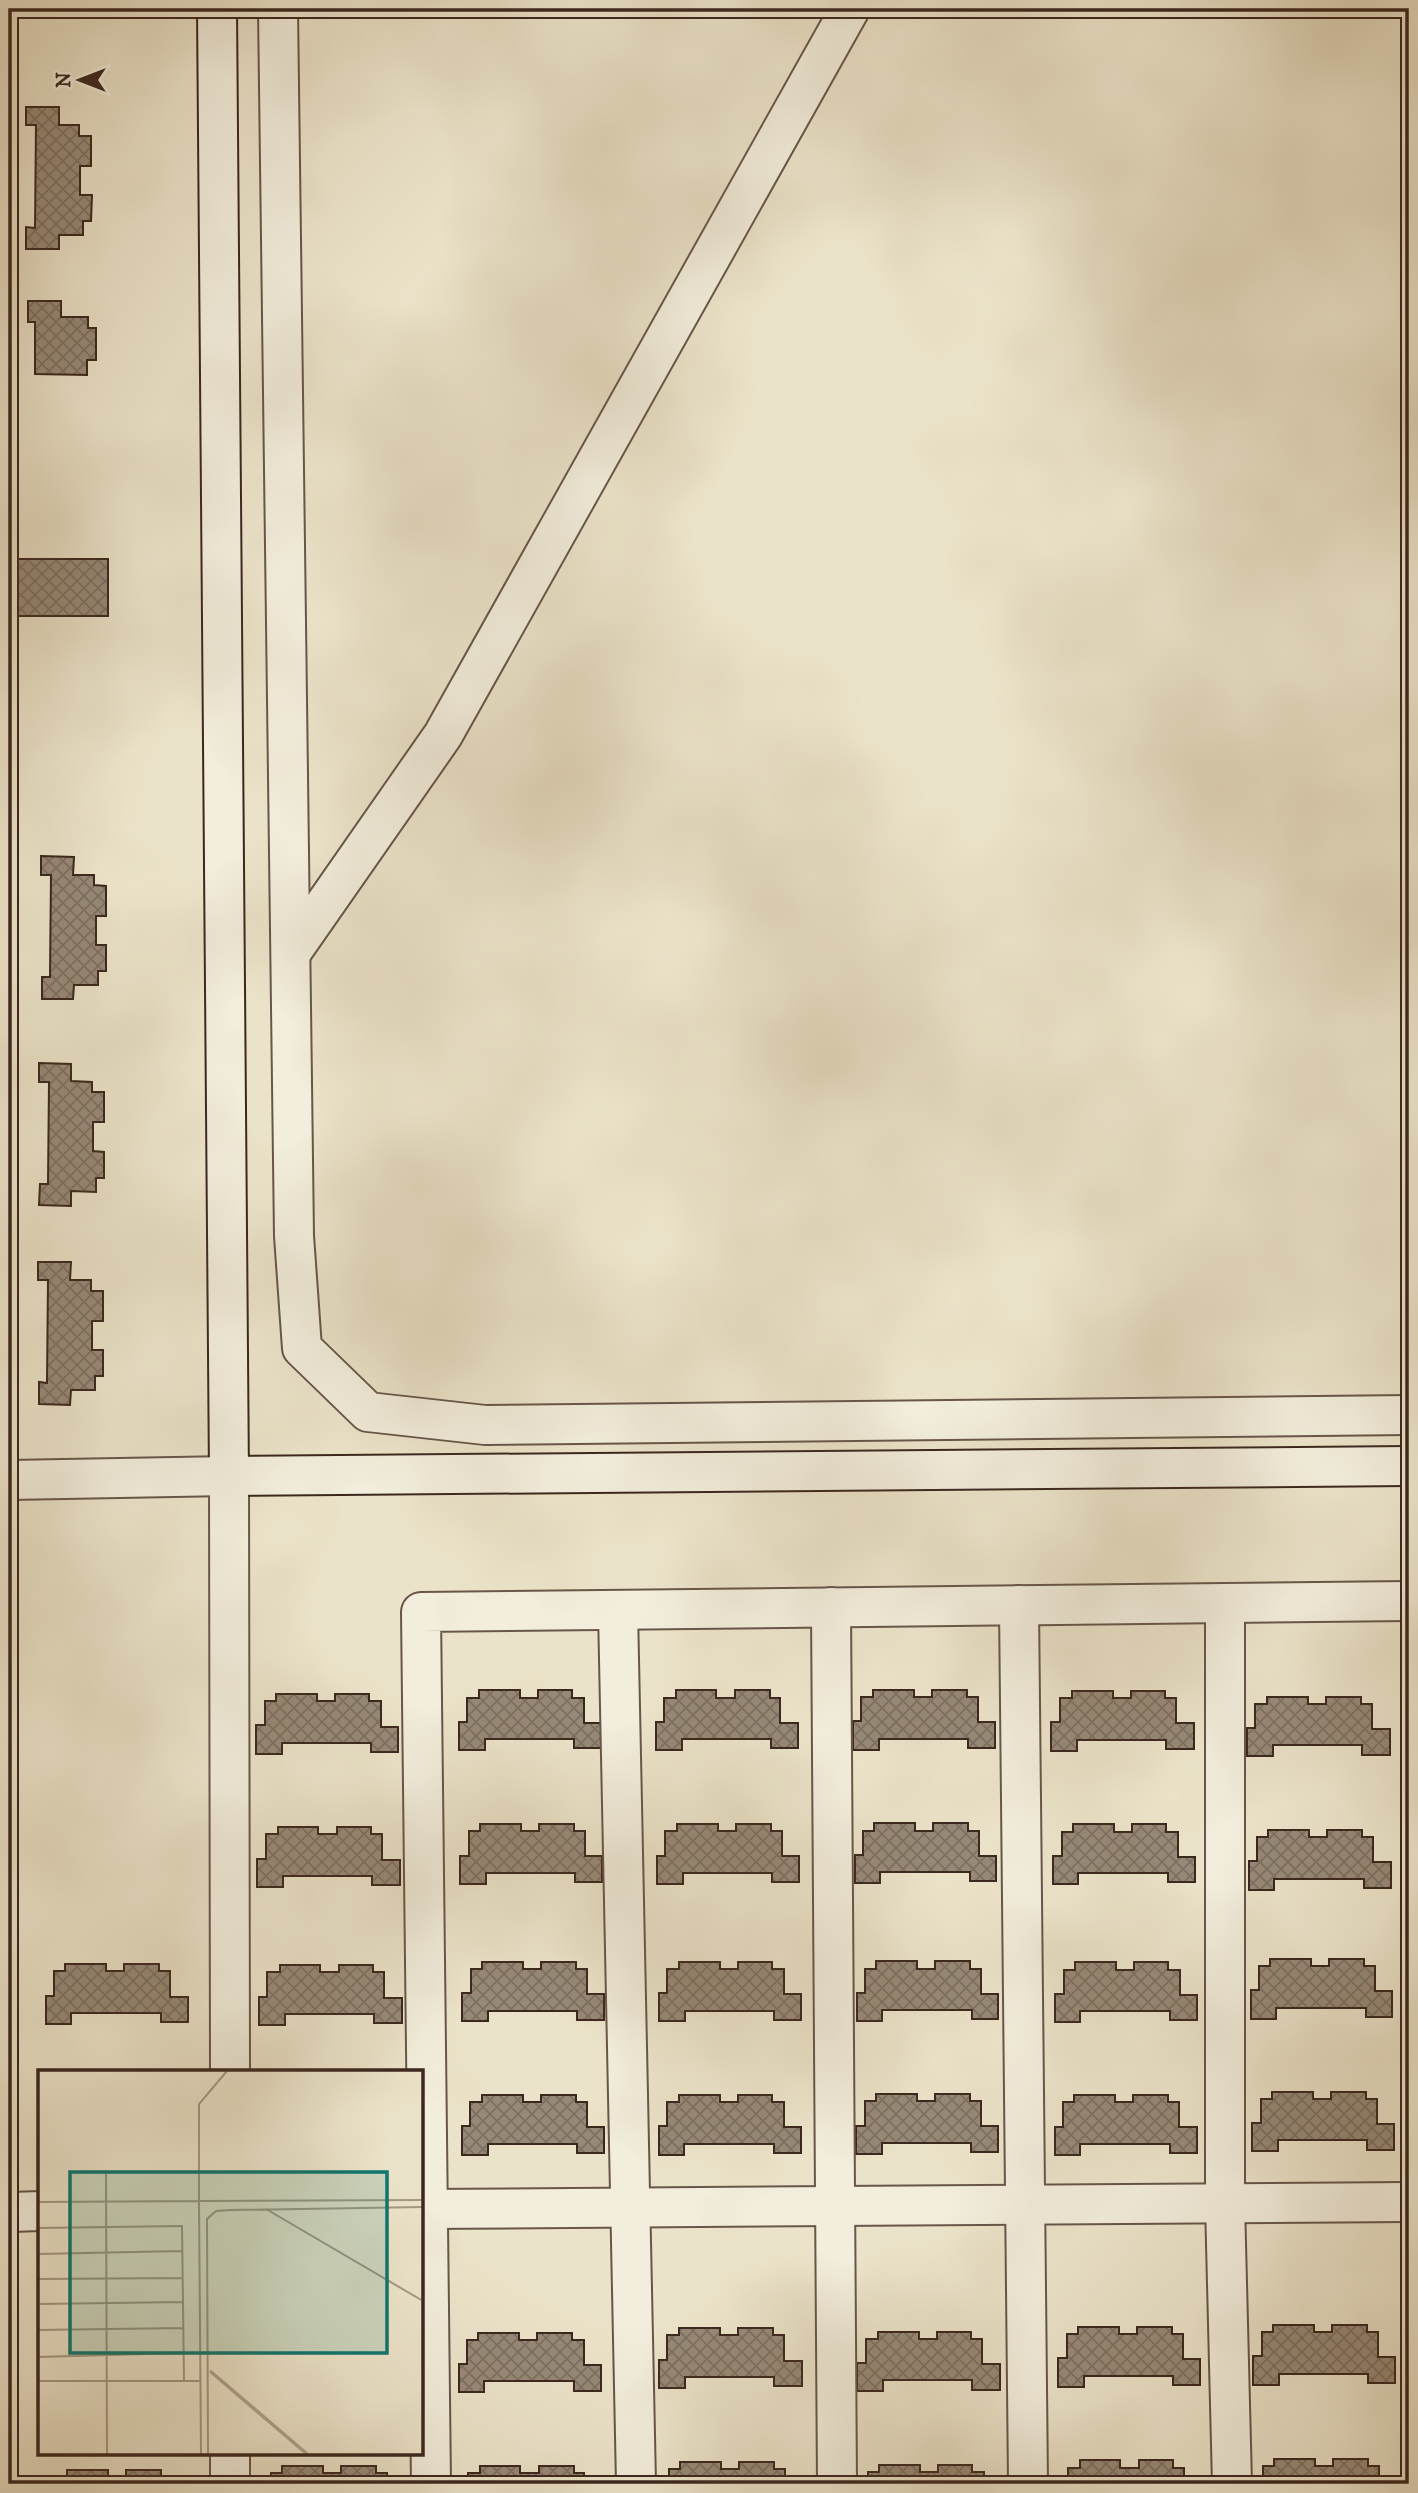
<svg xmlns="http://www.w3.org/2000/svg" width="1418" height="2493" font-family="'IM FELL DW Pica',serif">
	<defs>
		<pattern id="building-cross-hatch" width="8" height="8" patternUnits="userSpaceOnUse" patternTransform="scale(1.75)"><rect width="8" height="8" fill="#978977"/><path d="M0 0l8 8M0 8l8-8" fill="none" stroke="#7c7061"/></pattern>
	</defs>
	<rect width="100%" height="100%" fill="#ebe3c9"/>
	<filter id="stains"><feTurbulence type="fractalNoise" baseFrequency=".00286" numOctaves="4"/><feColorMatrix values="0 0 0 0 .2 0 0 0 0 .09 0 0 0 0 .02 0 0 0 .5 -.17"/></filter>
	<radialGradient id="worn" r=".72"><stop offset=".6" stop-color="#630" stop-opacity="0"/><stop offset="1" stop-color="#630" stop-opacity=".3"/></radialGradient>
	<g fill="url(#building-cross-hatch)" stroke="#3c271f" stroke-width="2">
		<polygon points="26,107 59,107 59,125 79,125 79,136 91,136 91,166 80,166 80,195 92,195 91,221 83,221 83,235 59,235 59,249 26,249 26,227 35,228 36,125 26,125"/>
		<polygon points="28,301 61,301 61,317 88,317 88,328 96,328 96,360 87,360 87,375 35,374 35,322 28,322"/>
		<rect x="9" y="559" width="99" height="57"/>
		<polygon points="41,856 74,857 73,875 94,875 94,885 106,886 106,916 96,916 96,945 106,945 106,971 98,971 98,985 74,985 73,999 42,999 42,977 50,977 51,875 41,875"/>
		<polygon points="39,1063 71,1064 71,1081 92,1082 92,1092 104,1092 104,1122 93,1122 93,1151 104,1152 104,1178 96,1178 96,1192 71,1191 71,1206 39,1205 40,1184 48,1184 49,1082 39,1082"/>
		<polygon points="38,1262 71,1262 70,1280 91,1280 91,1291 103,1291 103,1321 92,1321 92,1350 103,1350 103,1376 95,1376 95,1390 71,1390 70,1405 39,1404 39,1382 47,1383 48,1280 38,1280"/>
		<polygon points="479,1690 520,1690 520,1698 538,1698 538,1690 572,1690 572,1698 584,1698 584,1723 601,1723 601,1748 574,1748 574,1739 485,1739 485,1750 459,1750 459,1722 467,1722 467,1698 479,1698"/>
		<polygon points="676,1690 716,1690 716,1698 735,1698 735,1690 770,1690 770,1698 780,1698 780,1723 798,1723 798,1748 771,1748 771,1739 682,1739 682,1750 656,1750 656,1722 664,1722 664,1698 676,1698"/>
		<polygon points="873,1690 914,1690 914,1697 932,1697 932,1690 967,1690 967,1697 978,1697 978,1722 995,1722 995,1748 968,1748 968,1739 879,1739 879,1750 853,1750 853,1721 861,1721 861,1697 873,1697"/>
		<polygon points="1072,1691 1113,1691 1113,1698 1131,1698 1131,1691 1165,1691 1165,1698 1176,1698 1176,1723 1194,1723 1194,1749 1166,1749 1166,1740 1077,1740 1077,1751 1051,1751 1051,1722 1060,1722 1060,1698 1072,1698"/>
		<polygon points="276,1694 317,1694 317,1701 335,1701 335,1694 369,1694 369,1701 381,1701 381,1727 398,1727 398,1752 371,1752 371,1743 282,1743 282,1754 256,1754 256,1725 265,1725 265,1701 276,1701"/>
		<polygon points="1267,1697 1308,1697 1308,1704 1326,1704 1326,1697 1361,1697 1361,1704 1372,1704 1372,1729 1390,1729 1390,1755 1362,1755 1362,1745 1273,1745 1273,1756 1247,1756 1247,1728 1255,1728 1255,1704 1267,1704"/>
		<polygon points="874,1823 915,1823 915,1831 933,1831 933,1823 968,1823 968,1831 979,1831 979,1856 996,1856 996,1881 970,1881 970,1872 880,1872 880,1883 855,1883 855,1855 863,1855 863,1831 874,1831"/>
		<polygon points="480,1824 521,1824 521,1831 539,1831 539,1824 574,1824 574,1831 585,1831 585,1856 602,1856 602,1882 575,1882 575,1873 486,1873 486,1884 460,1884 460,1856 469,1856 469,1831 480,1831"/>
		<polygon points="677,1824 718,1824 718,1831 736,1831 736,1824 771,1824 771,1831 782,1831 782,1856 799,1856 799,1882 772,1882 772,1873 683,1873 683,1884 657,1884 657,1856 665,1856 665,1831 677,1831"/>
		<polygon points="1073,1824 1114,1824 1114,1832 1132,1832 1132,1824 1166,1824 1166,1832 1178,1832 1178,1857 1195,1857 1195,1882 1168,1882 1168,1873 1078,1873 1078,1884 1053,1884 1053,1856 1062,1856 1062,1832 1073,1832"/>
		<polygon points="278,1827 318,1827 318,1834 337,1834 337,1827 371,1827 371,1834 382,1834 382,1860 400,1860 400,1885 372,1885 372,1876 283,1876 283,1887 257,1887 257,1859 266,1859 266,1834 278,1834"/>
		<polygon points="1268,1830 1309,1830 1309,1837 1327,1837 1327,1830 1362,1830 1362,1837 1373,1837 1373,1862 1391,1862 1391,1888 1364,1888 1364,1879 1274,1879 1274,1890 1249,1890 1249,1861 1257,1861 1257,1837 1268,1837"/>
		<polygon points="1270,1959 1311,1959 1311,1966 1329,1966 1329,1959 1364,1959 1364,1966 1375,1966 1375,1991 1392,1991 1392,2017 1366,2017 1366,2008 1276,2008 1276,2019 1251,2019 1251,1990 1259,1990 1259,1966 1270,1966"/>
		<polygon points="876,1961 917,1961 917,1969 935,1969 935,1961 970,1961 970,1969 981,1969 981,1994 998,1994 998,2019 972,2019 972,2010 882,2010 882,2021 857,2021 857,1993 865,1993 865,1969 876,1969"/>
		<polygon points="482,1962 523,1962 523,1969 541,1969 541,1962 576,1962 576,1969 587,1969 587,1994 604,1994 604,2020 577,2020 577,2011 488,2011 488,2021 462,2021 462,1993 471,1993 471,1969 482,1969"/>
		<polygon points="679,1962 720,1962 720,1969 738,1969 738,1962 772,1962 772,1969 784,1969 784,1994 801,1994 801,2020 774,2020 774,2011 685,2011 685,2021 659,2021 659,1993 667,1993 667,1969 679,1969"/>
		<polygon points="1075,1962 1116,1962 1116,1970 1134,1970 1134,1962 1168,1962 1168,1970 1180,1970 1180,1995 1197,1995 1197,2020 1170,2020 1170,2011 1080,2011 1080,2022 1055,2022 1055,1994 1064,1994 1064,1970 1075,1970"/>
		<polygon points="65,1964 106,1964 106,1971 124,1971 124,1964 159,1964 159,1971 170,1971 170,1997 188,1997 188,2022 161,2022 161,2013 71,2013 71,2024 46,2024 46,1996 54,1996 54,1971 65,1971"/>
		<polygon points="280,1965 320,1965 320,1972 339,1972 339,1965 373,1965 373,1972 384,1972 384,1998 402,1998 402,2023 374,2023 374,2014 285,2014 285,2025 259,2025 259,1997 267,1997 267,1972 280,1972"/>
		<polygon points="1272,2092 1313,2092 1313,2099 1331,2099 1331,2092 1366,2092 1366,2099 1377,2099 1377,2124 1394,2124 1394,2150 1367,2150 1367,2140 1278,2140 1278,2151 1252,2151 1252,2123 1261,2123 1261,2099 1272,2099"/>
		<polygon points="876,2094 917,2094 917,2101 935,2101 935,2094 970,2094 970,2101 981,2101 981,2126 998,2126 998,2152 971,2152 971,2143 882,2143 882,2154 856,2154 856,2126 865,2126 865,2101 876,2101"/>
		<polygon points="482,2095 523,2095 523,2102 541,2102 541,2095 576,2095 576,2102 587,2102 587,2127 604,2127 604,2153 577,2153 577,2144 488,2144 488,2155 462,2155 462,2126 470,2126 470,2102 482,2102"/>
		<polygon points="679,2095 720,2095 720,2102 738,2102 738,2095 772,2095 772,2102 784,2102 784,2127 801,2127 801,2153 774,2153 774,2144 684,2144 684,2155 659,2155 659,2126 667,2126 667,2102 679,2102"/>
		<polygon points="1074,2095 1115,2095 1115,2102 1133,2102 1133,2095 1168,2095 1168,2102 1179,2102 1179,2127 1197,2127 1197,2153 1170,2153 1170,2144 1080,2144 1080,2155 1055,2155 1055,2127 1063,2127 1063,2102 1074,2102"/>
		<polygon points="1273,2325 1314,2325 1314,2332 1332,2332 1332,2325 1367,2325 1367,2332 1378,2332 1378,2357 1395,2357 1395,2383 1368,2383 1368,2374 1279,2374 1279,2385 1253,2385 1253,2356 1262,2356 1262,2332 1273,2332"/>
		<polygon points="1078,2327 1119,2327 1119,2334 1137,2334 1137,2327 1172,2327 1172,2334 1183,2334 1183,2359 1200,2359 1200,2385 1173,2385 1173,2376 1084,2376 1084,2387 1058,2387 1058,2358 1067,2358 1067,2334 1078,2334"/>
		<polygon points="679,2328 720,2328 720,2335 738,2335 738,2328 773,2328 773,2335 784,2335 784,2361 802,2361 802,2386 774,2386 774,2377 685,2377 685,2388 659,2388 659,2360 667,2360 667,2335 679,2335"/>
		<polygon points="878,2332 919,2332 919,2339 937,2339 937,2332 971,2332 971,2339 982,2339 982,2364 1000,2364 1000,2390 972,2390 972,2380 883,2380 883,2391 857,2391 857,2363 866,2363 866,2339 878,2339"/>
		<polygon points="478,2333 519,2333 519,2340 537,2340 537,2333 572,2333 572,2340 584,2340 584,2365 601,2365 601,2391 574,2391 574,2381 484,2381 484,2392 459,2392 459,2364 467,2364 467,2340 478,2340"/>
		<polygon points="1274,2459 1315,2459 1315,2466 1333,2466 1333,2459 1368,2459 1368,2466 1379,2466 1379,2484 1263,2484 1263,2466 1274,2466"/>
		<polygon points="1080,2460 1120,2460 1120,2468 1139,2468 1139,2460 1173,2460 1173,2468 1184,2468 1184,2484 1068,2484 1068,2468 1080,2468"/>
		<polygon points="680,2462 721,2462 721,2469 739,2469 739,2462 774,2462 774,2469 785,2469 785,2484 669,2484 669,2469 680,2469"/>
		<polygon points="879,2465 920,2465 920,2472 938,2472 938,2465 972,2465 972,2472 984,2472 984,2484 868,2484 868,2472 879,2472"/>
		<polygon points="282,2466 323,2466 323,2473 341,2473 341,2466 376,2466 376,2473 387,2473 387,2484 271,2484 271,2473 282,2473"/>
		<polygon points="480,2466 520,2466 520,2473 539,2473 539,2466 574,2466 574,2473 584,2473 584,2484 468,2484 468,2473 480,2473"/>
		<polygon points="67,2470 108,2470 108,2477 126,2477 126,2470 161,2470 161,2477 172,2477 172,2484 55,2484 55,2477 67,2477"/>
	</g>
	<g fill="none" stroke-linecap="round" stroke-linejoin="round">
		<defs>
			<g id="minor">
				<polyline points="278,9 294,1236 302,1348 368,1412 485,1425 1409,1415"/>
				<polyline points="291,953 443,735 850,9"/>
				<polyline points="229,1476 230,2071"/>
				<polyline points="1225,1603 1225,2203 1232,2484"/>
				<polyline points="1019,1605 1028,2484"/>
				<polyline points="831,1607 837,2484"/>
				<polyline points="618,1610 636,2484"/>
				<polyline points="422,2209 1409,2202"/>
				<polyline points="11,2212 40,2211"/>
				<polyline points="230,2453 230,2484"/>
				<polyline points="431,2484 421,1612 1409,1601"/>
			</g>
			<polyline id="tertiary" points="9,1480 229,1476"/>
			<polyline id="secondary" points="217,9 229,1476 1409,1466"/>
		</defs>
		<use href="#minor" stroke="#68564a" stroke-width="42"/>
		<use href="#tertiary" stroke="#68564a" stroke-width="42"/>
		<use href="#secondary" stroke="#3c271f" stroke-width="42"/>
		<use href="#minor" stroke="#f2eddc" stroke-width="38"/>
		<use href="#tertiary" stroke="#f2eddc" stroke-width="38"/>
		<use href="#secondary" stroke="#f2eddc" stroke-width="38"/>
	</g>
	<g transform="translate(38 2070)">
		<rect width="385" height="385" fill="#ebe3c9"/>
		<path fill="none" stroke="#b0a38f" stroke-width="3.5" d="M172 301 269 384"/>
		<path fill="none" stroke="#a59885" stroke-width="2" d="M68 104 69 384M0 132 161 131V34L189 1M228 139 385 231M0 158 144 156 146 311M0 184 144 181M0 209 145 208M0 234 145 232M0 260 145 258M0 287 145 283M0 311H163M163 384 161 131 385 130M170 384 169 149 178 141 192 140 385 137"/>
		<path fill="#0f766e" fill-opacity="0.15" stroke="#0f766e" stroke-width="3.5" d="M32 102H349V283H32Z"/>
		<rect width="385" height="385" fill="none" stroke="#3c271f" stroke-width="3.5"/>
	</g>
	<rect width="1418" height="2493" fill="none" stroke="#ebe3c9" stroke-width="35"/>
	<rect x="10" y="10" width="1397" height="2472" fill="none" stroke="#3c271f" stroke-width="3.5"/>
	<rect x="18" y="18" width="1383" height="2458" fill="none" stroke="#3c271f" stroke-width="2"/>
	<g transform="translate(80 80) rotate(270)" stroke="#f2eddc" stroke-width="5" paint-order="stroke">
	<path d="M0-5L12 26L0 18L-12 26Z" fill="#3c271f"/>
	<text y="-10" font-size="19" font-weight="bold" text-anchor="middle" fill="#3c271f">N</text>
	</g>
	<rect width="100%" height="100%" filter="url(#stains)"/>
	<rect width="100%" height="100%" fill="url(#worn)"/>
</svg>
